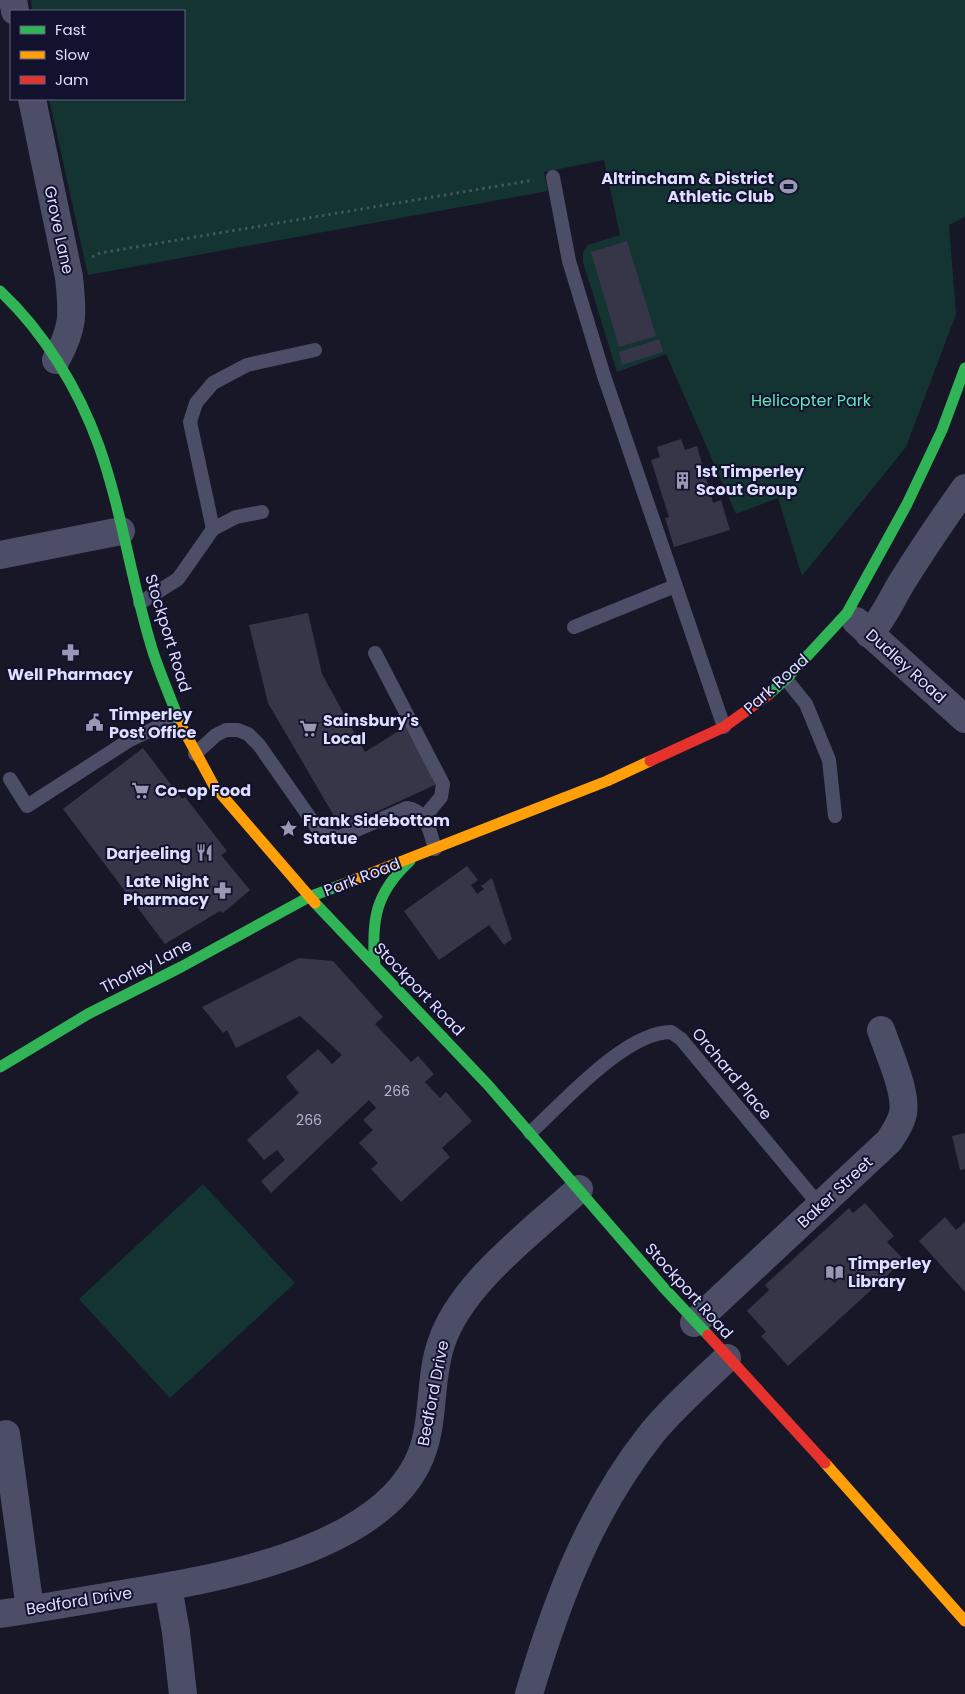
<svg xmlns="http://www.w3.org/2000/svg" width="965" height="1694" font-family="Poppins,sans-serif">
	<rect width="100%" height="100%" fill="#181728"/>
	<g fill="#143432">
		<polygon points="31,0 965,0 965,217 949,225 956,314 906,447 802,576 778,498 736,514 666,354 617,372 583,262 583,252 588,245 620,235 604,160 544,172 548,191 88,275 49,99 184,99 184,11 32,11"/>
		<polygon points="203,1184 295,1283 170,1398 79,1299"/>
	</g>
	<g fill="#373649">
		<polygon points="627,241 656,336 619,347 591,252"/>
		<polygon points="659,339 663,352 622,365 619,352"/>
		<polygon points="681,439 685,450 697,446 713,503 721,500 730,530 674,547 665,518 669,517 651,460 660,457 657,447"/>
		<polygon points="308,613 322,674 365,752 405,727 437,784 341,828 268,703 249,625"/>
		<polygon points="143,748 182,799 185,797 227,851 221,855 250,890 223,913 220,911 165,944 63,809"/>
		<polygon points="467,866 478,880 471,885 477,894 484,889 481,886 492,878 512,939 504,945 489,925 439,960 404,911"/>
		<polygon points="299,958 333,961 383,1017 375,1024 411,1062 418,1056 434,1074 425,1082 440,1098 446,1092 472,1121 442,1148 450,1157 401,1202 371,1169 378,1163 359,1143 373,1130 363,1120 376,1108 369,1100 271,1193 261,1181 285,1160 277,1150 264,1160 247,1140 299,1093 286,1077 318,1049 332,1064 342,1055 300,1016 236,1048 227,1030 223,1033 202,1007"/>
		<polygon points="965,1133 965,1169 960,1170 952,1136"/>
		<polygon points="865,1203 894,1236 887,1242 904,1260 788,1366 761,1336 766,1332 747,1311 769,1290 765,1285 849,1208 853,1213"/>
		<polygon points="945,1217 956,1230 965,1222 965,1292 919,1241"/>
	</g>
	<g fill="none" stroke-linecap="round" stroke-linejoin="round">
		<polyline stroke="#445462" stroke-width="3" stroke-dasharray="2.5 4" stroke-linecap="butt" points="92,257 100,253 534,180"/>
		<g stroke="#4c4e68" stroke-width="14">
			<polyline points="553,177 569,261 604,376 724,727"/>
			<polyline points="213,529 190,422 196,403 213,383 247,365 315,350"/>
			<polyline points="140,603 178,579 213,529 236,517 262,512"/>
			<polyline points="574,627 675,586"/>
			<polyline points="375,653 443,784 441,797 426,815 426,821"/>
			<polyline points="786,679 806,704 829,760 835,816"/>
			<path d="M195 754 216 735 226 730H238L248 734 259 745 322 835 340 837 407 808C427 811 430 832 435 849"/>
			<polyline points="10,779 27,806 128,741 178,717"/>
			<path d="M530 1133C563 1103 625 1032 671 1032L681 1039 820 1206"/>
		</g>
		<g stroke="#4c4e68" stroke-width="28">
			<polyline points="13,0 15,11"/>
			<path d="M32 99 69 277C73 314 74 327 56 360"/>
			<polyline points="0,555 121,531"/>
			<polyline points="856,621 965,719"/>
			<path d="M869 634C884 618 891 600 902 582 922 550 943 519 965 488"/>
			<path d="M694 1323 889 1141C895 1132 901 1123 903 1113 907 1092 888 1051 881 1030"/>
			<polyline points="6,1434 30,1609"/>
			<polyline points="168,1587 176,1632 183,1694"/>
			<path d="M0 1614C41 1608 81 1601 122 1594 211 1580 372 1553 417 1464 436 1427 428 1382 441 1344 460 1284 533 1231 579 1189"/>
			<path d="M529 1694C557 1600 590 1511 652 1433 674 1406 702 1382 727 1358"/>
		</g>
		<g stroke="#30b455" stroke-width="11">
			<path d="M0 291C44 332 79 390 99 446 123 514 132 587 154 655 162 678 172 702 181 725"/>
			<polyline points="768,695 786,679 847,613 907,504 942,430 965,368"/>
			<polyline points="315,903 488,1085 663,1287 708,1335"/>
			<path d="M375 966C371 921 375 893 410 861"/>
			<polyline points="0,1067 88,1014 181,967 309,897 341,885"/>
		</g>
		<g stroke="#ff9f0a" stroke-width="11">
			<polyline points="181,725 214,786 315,903"/>
			<polyline points="341,885 607,781 650,761"/>
			<polyline points="825,1463 965,1621"/>
		</g>
		<g stroke="#e5322d" stroke-width="11">
			<polyline points="650,761 724,727 768,695"/>
			<polyline points="708,1335 825,1463"/>
		</g>
	</g>
	<defs>
		<symbol id="stadium-bare" viewBox="-9 -9 18 18"><path d="M0-5a6.5 5 0 1 0 0 10a6.5 5 0 1 0 0-10ZM-3.5-1.8h7v3.6h-7Z" fill="#9998b4" stroke="#12112e" stroke-width="2.5" paint-order="stroke"/></symbol>
		<symbol id="building-bare" viewBox="-9 -9 18 18"><path d="M-4-6H4V6H1V3H-1V6H-4ZM-2.5-4.3h1.7v1.8h-1.7ZM.8-4.3h1.7v1.8H.8ZM-2.5-1h1.7V.8h-1.7ZM.8-1h1.7V.8H.8Z" fill="#9998b4" stroke="#12112e" stroke-width="2.5" paint-order="stroke"/></symbol>
		<symbol id="pharmacy-bare" viewBox="-9 -9 18 18"><path d="M-2-6h4v4h4v4h-4v4h-4v-4h-4v-4h4Z" fill="#9998b4" stroke="#12112e" stroke-width="2.5" paint-order="stroke"/></symbol>
		<symbol id="civic-bare" viewBox="-9 -9 18 18"><path d="M-.6-6.5H3V-4.5H.6V-3L4-1V1h2V6H-6V1h2V-1L-.6-3ZM-1.2 2.5V6h2.4V2.5Z" fill="#9998b4" stroke="#12112e" stroke-width="2.5" paint-order="stroke"/></symbol>
		<symbol id="supermarket-bare" viewBox="-9 -9 18 18"><path d="M-6-5.5h2.5l.6 2H6L4.5 2H-2.5L-4.4-4H-6ZM-1.5 3.2a1.3 1.3 0 1 0 .1 0ZM3 3.2a1.3 1.3 0 1 0 .1 0Z" fill="#9998b4" stroke="#12112e" stroke-width="2.5" paint-order="stroke"/></symbol>
		<symbol id="sight-bare" viewBox="-9 -9 18 18"><path d="M0-6L1.8-2.2L6-1.7L2.9 1.2L3.7 5.4L0 3.3L-3.7 5.4L-2.9 1.2L-6-1.7L-1.8-2.2Z" fill="#9998b4" stroke="#12112e" stroke-width="2.5" paint-order="stroke"/></symbol>
		<symbol id="restaurant-bare" viewBox="-9 -9 18 18"><path d="M-5-6h1v4h1v-4h1v4h1v-4h1v5L-1.5 .5V6h-2V.5L-5-1ZM5-6V6H3V1.5H1.5Q1.5-4 5-6Z" fill="#9998b4" stroke="#12112e" stroke-width="2.5" paint-order="stroke"/></symbol>
		<symbol id="library-bare" viewBox="-9 -9 18 18"><path d="M-6-4Q-3-5.5-.7-3.5V5Q-3 3-6 4ZM6-4Q3-5.5 .7-3.5V5Q3 3 6 4Z" fill="#9998b4" stroke="#12112e" stroke-width="2.5" paint-order="stroke"/></symbol>
	</defs>
	<g fill-rule="evenodd">
		<use href="#stadium-bare" x="776" y="174" width="25" height="25"/>
		<use href="#building-bare" x="670" y="468" width="25" height="25"/>
		<use href="#pharmacy-bare" x="58" y="640" width="25" height="25"/>
		<use href="#civic-bare" x="82" y="710" width="25" height="25"/>
		<use href="#supermarket-bare" x="296" y="716" width="25" height="25"/>
		<use href="#supermarket-bare" x="128" y="778" width="25" height="25"/>
		<use href="#sight-bare" x="276" y="816" width="25" height="25"/>
		<use href="#restaurant-bare" x="192" y="840" width="25" height="25"/>
		<use href="#pharmacy-bare" x="210" y="878" width="25" height="25"/>
		<use href="#library-bare" x="822" y="1260" width="25" height="25"/>
	</g>
	<g text-anchor="middle" dominant-baseline="central" stroke-width="4" stroke-linejoin="round" paint-order="stroke">
		<g font-size="14" fill="#b4b4d2">
			<text x="397" y="1091">266</text>
			<text x="309" y="1120">266</text>
		</g>
		<g font-size="16" font-weight="bold" fill="#dedeff" stroke="#12112e" text-anchor="start">
			<text x="774" y="178" text-anchor="end">Altrincham &amp; District<tspan x="774" dy="18">Athletic Club</tspan></text>
			<text x="696" y="471">1st Timperley<tspan x="696" dy="18">Scout Group</tspan></text>
			<text x="70" y="674" text-anchor="middle">Well Pharmacy</text>
			<text x="109" y="714">Timperley<tspan x="109" dy="18">Post Office</tspan></text>
			<text x="323" y="720">Sainsbury's<tspan x="323" dy="18">Local</tspan></text>
			<text x="155" y="790">Co-op Food</text>
			<text x="303" y="820">Frank Sidebottom<tspan x="303" dy="18">Statue</tspan></text>
			<text x="191" y="853" text-anchor="end">Darjeeling</text>
			<text x="209" y="881" text-anchor="end">Late Night<tspan x="209" dy="18">Pharmacy</tspan></text>
			<text x="848" y="1263">Timperley<tspan x="848" dy="18">Library</tspan></text>
		</g>
		<g font-size="16" fill="#dedeff" stroke="#12112e">
			<text transform="translate(59 230) rotate(78)">Grove Lane</text>
			<text transform="translate(168 633) rotate(73)">Stockport Road</text>
			<text transform="translate(906 666) rotate(42)">Dudley Road</text>
			<text transform="translate(776 684) rotate(-42)">Park Road</text>
			<text transform="translate(362 877) rotate(-21)">Park Road</text>
			<text transform="translate(146 966) rotate(-27)">Thorley Lane</text>
			<text transform="translate(419 989) rotate(46)">Stockport Road</text>
			<text transform="translate(732 1074) rotate(50)">Orchard Place</text>
			<text transform="translate(835 1192) rotate(-43)">Baker Street</text>
			<text transform="translate(689 1291) rotate(48)">Stockport Road</text>
			<text transform="translate(433 1393) rotate(-79)">Bedford Drive</text>
			<text transform="translate(79 1601) rotate(-9)">Bedford Drive</text>
		</g>
		<g font-size="16" fill="#63e6b6" stroke="#12112e">
			<text x="811" y="400">Helicopter Park</text>
		</g>
	</g>
	<rect x="10" y="10" width="175" height="90" fill="#12112e" stroke="#646382"/>
	<rect x="20" y="26" width="25" height="8" fill="#30b455" stroke="#646382"/>
	<text x="55" y="35" font-size="15" fill="#dedeff">Fast</text>
	<rect x="20" y="51" width="25" height="8" fill="#ff9f0a" stroke="#646382"/>
	<text x="55" y="60" font-size="15" fill="#dedeff">Slow</text>
	<rect x="20" y="76" width="25" height="8" fill="#e5322d" stroke="#646382"/>
	<text x="55" y="85" font-size="15" fill="#dedeff">Jam</text>
</svg>
